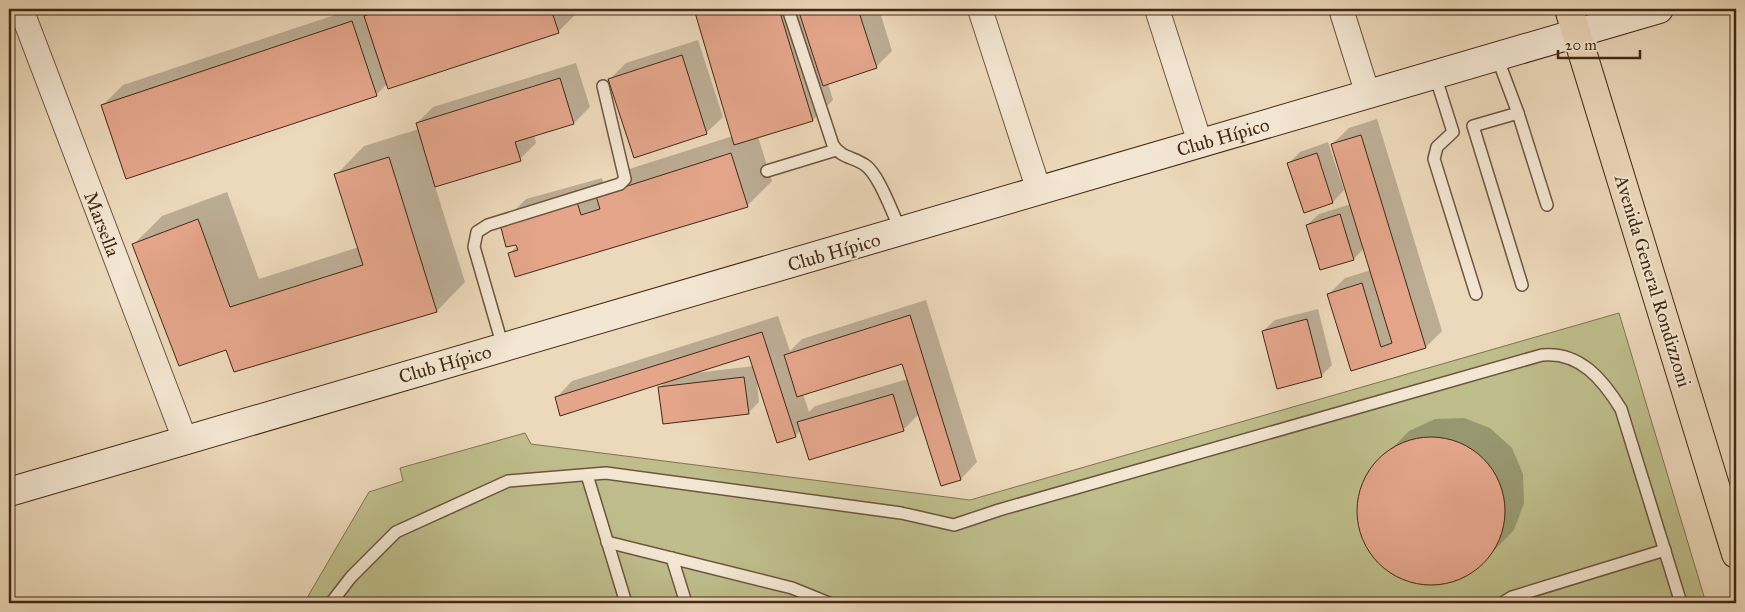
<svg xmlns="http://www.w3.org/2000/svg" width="1745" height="612" font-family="'IM FELL Great Primer',serif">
	<rect width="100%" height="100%" fill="#ecd8ba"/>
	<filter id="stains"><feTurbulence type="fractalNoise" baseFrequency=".004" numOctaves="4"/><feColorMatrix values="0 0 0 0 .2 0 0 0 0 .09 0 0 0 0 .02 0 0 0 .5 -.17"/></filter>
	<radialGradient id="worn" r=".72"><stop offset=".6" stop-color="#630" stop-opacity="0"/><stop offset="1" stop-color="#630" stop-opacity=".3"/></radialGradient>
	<polygon fill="#bebd8b" stroke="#807350" points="1619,313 1706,603 304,603 369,492 403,481 400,468 525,433 531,444 970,500"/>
	<g fill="#0003" fill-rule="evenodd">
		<polygon points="353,9 577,9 578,12 558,32 387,84 376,95 103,105 123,85"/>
		<polygon points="695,9 879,9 892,51 876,67 828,83 833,100 813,120 758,137 772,181 747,206 510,253 518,245 501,224 526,199 602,178 605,189 623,171 733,136"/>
		<polygon points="698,40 723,117 706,133 610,79 626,63"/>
		<polygon points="576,63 590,107 574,123 534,135 536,143 520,159 435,186 465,282 437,311 227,349 133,245 162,216 227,192 259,279 359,247 336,175 364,146 419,129 417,123 433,107"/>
		<polygon points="1377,119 1442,331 1426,347 1352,370 1329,294 1345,278 1371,270 1364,248 1354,259 1321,268 1307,225 1319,214 1351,204 1332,144 1349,128"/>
		<polygon points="1328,142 1344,190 1333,202 1305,211 1289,163 1300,152"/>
		<path d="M926 300 977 462 961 479 941 485 919 414 903 430H801L795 436 757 379 759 402 748 413 660 387 666 381 556 398 572 381 778 316 790 351 802 339ZM750 354 754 366 695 373ZM903 362 908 379 815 406 809 412 803 394Z"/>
		<polygon points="1318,309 1332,365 1321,376 1263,331 1275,320"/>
		<polygon points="1464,418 1490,428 1512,448 1523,474 1524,503 1514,530 1474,571 1448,583 1420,584 1393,574 1372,554 1360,528 1359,499 1369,472 1409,431 1435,419"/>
	</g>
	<g fill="#e4a58b" stroke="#432914">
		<polygon points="384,9 551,9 559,33 388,89 364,16"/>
		<polygon points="694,9 779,9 813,121 734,145"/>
		<polygon points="798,9 858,9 877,68 823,86"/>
		<polygon points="352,21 377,96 126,179 101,105"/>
		<polygon points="682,55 707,134 634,158 608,79"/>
		<polygon points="560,78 574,124 515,142 521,161 435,187 416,123"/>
		<polygon points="1361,135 1426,348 1351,371 1327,294 1362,283 1381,347 1392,343 1331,144"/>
		<polygon points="731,153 748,207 515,277 508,253 518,250 516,245 506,247 500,224 577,202 581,215 600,209 596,196"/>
		<polygon points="1317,153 1333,203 1304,213 1287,163"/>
		<polygon points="389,157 437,312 234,372 226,350 179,366 132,244 198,219 230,307 363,265 334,174"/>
		<polygon points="1340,214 1354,260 1320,270 1306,225"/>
		<polygon points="910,315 961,480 941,486 902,364 797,397 784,355"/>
		<polygon points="1307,319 1322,377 1277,389 1262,331"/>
		<polygon points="762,332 796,437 777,443 749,356 560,416 555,397"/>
		<polygon points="744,377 749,414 663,424 658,387"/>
		<polygon points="893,394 904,431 809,460 797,422"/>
		<circle cx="1431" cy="511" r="74"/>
	</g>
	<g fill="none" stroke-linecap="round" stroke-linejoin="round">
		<defs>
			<g id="lane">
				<path d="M788 9 833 145C841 158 854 157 865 165 879 174 893 215 901 231"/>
				<polyline points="1497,57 1518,113 1547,205"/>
				<polyline points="1435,75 1453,132 1437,147 1434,159 1476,294"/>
				<polyline points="1518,113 1473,126 1522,285"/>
				<polyline points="767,171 836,150"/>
				<polyline points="503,347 474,247 477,232 488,225 620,184 625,179 603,86"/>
				<polyline points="587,475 626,603"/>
				<polyline points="607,542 792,588 829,603"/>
				<polyline points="672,558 686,603"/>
				<path d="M331 603 351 577 396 532 508 481 606 473 901 513 954 525 999 510 1542 355C1580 351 1603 380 1621 409L1681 603"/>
				<polyline points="1502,603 1512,597 1665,550"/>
			</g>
			<g id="street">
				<polyline points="21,9 185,440"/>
				<polyline points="980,9 1039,191"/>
				<polyline points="1157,9 1200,143"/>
				<polyline points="1341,9 1368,95"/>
			</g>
			<path id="secondary" d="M9 492C558 328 1110 174 1659 9"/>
			<polyline id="primary" points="1569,9 1736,554"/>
		</defs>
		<use href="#lane" stroke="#6d553e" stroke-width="14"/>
		<use href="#street" stroke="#6d553e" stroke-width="26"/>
		<use href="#secondary" stroke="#432914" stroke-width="30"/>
		<use href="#primary" stroke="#432914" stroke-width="30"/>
		<use href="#lane" stroke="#f3e6d2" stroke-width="11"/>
		<use href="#street" stroke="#f3e6d2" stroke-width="24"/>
		<use href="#secondary" stroke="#f3e6d2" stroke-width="28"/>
		<use href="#primary" stroke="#ecd8ba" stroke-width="28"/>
	</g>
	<g text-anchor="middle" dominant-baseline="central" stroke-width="4" stroke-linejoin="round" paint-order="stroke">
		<g font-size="19" fill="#432914" stroke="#f3e6d2">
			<text transform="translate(1223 137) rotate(-16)">Club Hípico</text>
			<text transform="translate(102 224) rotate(69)">Marsella</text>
			<text transform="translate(834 252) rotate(-16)">Club Hípico</text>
			<text transform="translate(1653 281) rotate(73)">Avenida General Rondizzoni</text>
			<text transform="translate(445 364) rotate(-16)">Club Hípico</text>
		</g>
	</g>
	<rect width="1745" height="612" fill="none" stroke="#ecd8ba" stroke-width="30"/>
	<rect x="10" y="10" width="1725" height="592" fill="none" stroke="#432914" stroke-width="2.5"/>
	<rect x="15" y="15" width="1715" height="582" fill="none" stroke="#432914"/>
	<path d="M1558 50v8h82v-8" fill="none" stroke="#432914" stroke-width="2.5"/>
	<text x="1565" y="50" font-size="15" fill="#432914" stroke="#f3e6d2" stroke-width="4" paint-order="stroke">20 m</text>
	<rect width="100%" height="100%" filter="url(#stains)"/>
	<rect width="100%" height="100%" fill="url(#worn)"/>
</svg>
